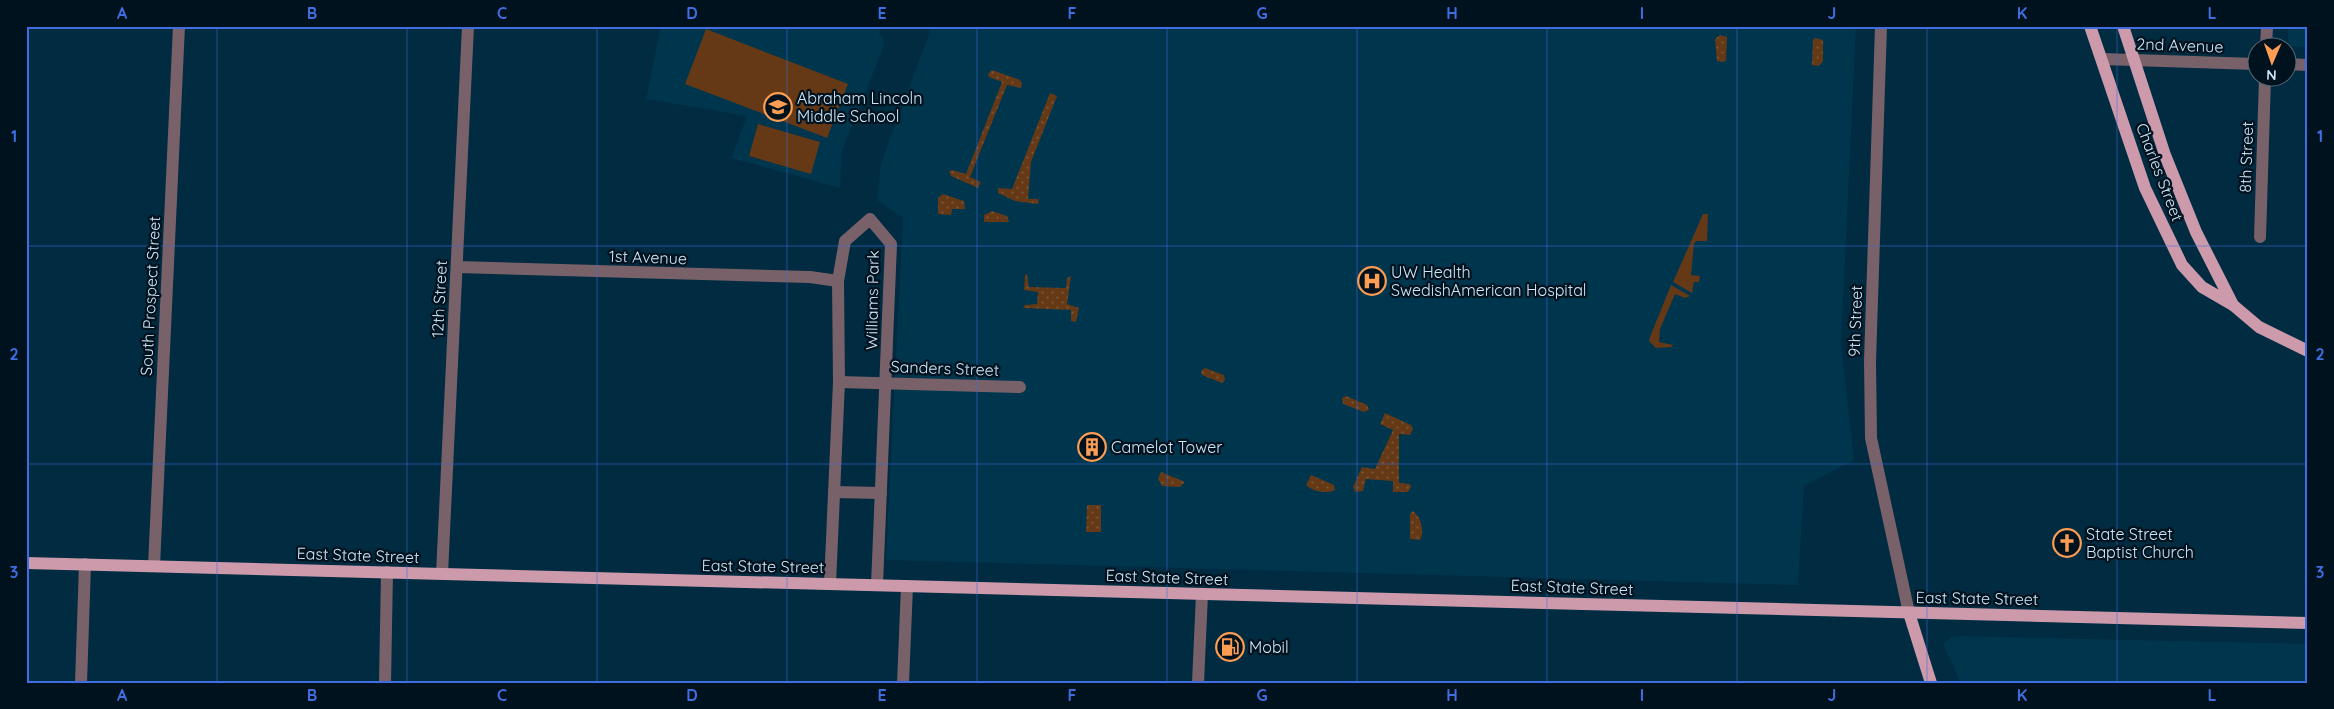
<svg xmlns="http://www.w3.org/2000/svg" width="2334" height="709" font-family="Quicksand,sans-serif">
	<defs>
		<pattern id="garden-dots" width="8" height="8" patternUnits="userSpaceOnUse" patternTransform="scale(1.25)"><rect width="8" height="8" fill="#653916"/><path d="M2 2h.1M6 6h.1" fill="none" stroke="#7a5639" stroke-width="1.8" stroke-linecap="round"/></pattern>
	</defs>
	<rect width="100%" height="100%" fill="#002b40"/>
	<g fill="#00354e">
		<polygon points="661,26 882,26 879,35 883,37 884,46 842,151 840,188 731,158 747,116 646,99"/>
		<polygon points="932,26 1856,26 1841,344 1854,460 1804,486 1798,585 886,560 903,218 877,200 881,163"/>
		<polygon points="2288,26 2308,26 2308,48 2291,46 2288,41"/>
		<polygon points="1959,636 2308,644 2308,683 1961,683 1943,645 1951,637"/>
	</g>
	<g fill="#653916">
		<polygon points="706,29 848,84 827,138 685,84"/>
		<polygon points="758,124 820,142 811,174 749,156"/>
		<polygon points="1703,214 1708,214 1707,241 1696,241 1694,244 1691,275 1700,276 1699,282 1694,282 1692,293 1673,282"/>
		<polygon points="1671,285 1690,296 1685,298 1675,294 1660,329 1659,342 1673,345 1672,347 1656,348 1649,341 1650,337"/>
	</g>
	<g fill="url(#garden-dots)">
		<polygon points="1720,35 1727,37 1726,61 1722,62 1717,61 1715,39"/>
		<polygon points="1815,38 1823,40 1823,61 1819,66 1812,65 1813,40"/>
		<polygon points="992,70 1020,80 1022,84 1021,88 1007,85 970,177 981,182 978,188 951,176 949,171 952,170 966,174 1002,82 989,77 988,74"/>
		<polygon points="1050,93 1057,96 1031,162 1028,199 1038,199 1039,202 1038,204 1015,201 998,193 998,188 1012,189"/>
		<polygon points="943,194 964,201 965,209 952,209 951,215 938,214 938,198"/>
		<polygon points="992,211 1007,216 1009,222 984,222 984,215"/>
		<polygon points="1027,274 1029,287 1066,288 1067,278 1071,276 1067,304 1079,308 1076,322 1071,321 1071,310 1023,308 1025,305 1037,304 1038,292 1024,290 1025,275"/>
		<polygon points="1205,368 1224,375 1225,380 1222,383 1202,375 1201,371"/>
		<polygon points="1346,396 1367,405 1369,410 1364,412 1343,404 1342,398"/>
		<polygon points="1385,413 1411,425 1413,429 1410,435 1399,434 1399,483 1410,484 1411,487 1408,492 1393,492 1393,481 1366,479 1363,491 1355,492 1353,487 1362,467 1375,469 1393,430 1380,424"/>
		<polygon points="1161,472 1183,481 1184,483 1180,487 1162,486 1158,479"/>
		<path d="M1311 475 1334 485 1335 490C1327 494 1313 492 1306 485Z"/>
		<polygon points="1087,505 1101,505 1101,532 1086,532"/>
		<path d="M1413 511C1421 517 1425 531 1420 540L1410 539V514Z"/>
	</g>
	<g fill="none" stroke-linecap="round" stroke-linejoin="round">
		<g stroke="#796169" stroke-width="12">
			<polyline points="1881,26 1870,361 1871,438 1909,613"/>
			<polyline points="2266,48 2267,26"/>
			<polyline points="2102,59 2256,64"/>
			<polyline points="2286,64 2308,65"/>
			<polyline points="2260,237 2265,78"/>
			<polyline points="457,267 810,277 838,281"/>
			<polyline points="839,382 1020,387"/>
			<polyline points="834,492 881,493"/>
			<polyline points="154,566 179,26"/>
			<polyline points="442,574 468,26"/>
			<polyline points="830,584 839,382 838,281 845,241 870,219 891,244 877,585"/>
			<polyline points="81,683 85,564"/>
			<polyline points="385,683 387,572"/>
			<polyline points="903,683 907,586"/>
			<polyline points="1198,683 1202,594"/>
		</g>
		<g stroke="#cc9aab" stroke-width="12">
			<polyline points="2090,26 2145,188 2182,265 2202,287 2233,305 2259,327 2308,351"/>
			<polyline points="2123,26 2165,155 2196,232 2233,305"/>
			<polyline points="26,563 2308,623"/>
			<polyline points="1909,613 1931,683"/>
		</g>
	</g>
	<path fill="none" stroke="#406ddf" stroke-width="1" stroke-opacity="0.55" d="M217 26V683M407 26V683M597 26V683M787 26V683M977 26V683M1167 26V683M1357 26V683M1547 26V683M1737 26V683M1927 26V683M2117 26V683M26 246H2308M26 464H2308"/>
	<defs>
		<symbol id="school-ring" viewBox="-11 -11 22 22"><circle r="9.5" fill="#00121e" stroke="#fc9d53" stroke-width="1.5"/><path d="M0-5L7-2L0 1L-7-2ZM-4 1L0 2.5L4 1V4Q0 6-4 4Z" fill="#fc9d53"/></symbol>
		<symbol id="hospital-ring" viewBox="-11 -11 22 22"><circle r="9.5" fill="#00121e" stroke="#fc9d53" stroke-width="1.5"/><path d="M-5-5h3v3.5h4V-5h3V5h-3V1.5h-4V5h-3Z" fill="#fc9d53"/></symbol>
		<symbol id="building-ring" viewBox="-11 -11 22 22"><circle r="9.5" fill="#00121e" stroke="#fc9d53" stroke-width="1.5"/><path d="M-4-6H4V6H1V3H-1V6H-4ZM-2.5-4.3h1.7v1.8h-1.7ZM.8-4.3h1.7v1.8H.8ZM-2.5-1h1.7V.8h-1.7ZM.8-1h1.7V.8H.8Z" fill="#fc9d53"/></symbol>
		<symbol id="church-ring" viewBox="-11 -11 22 22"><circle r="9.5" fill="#00121e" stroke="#fc9d53" stroke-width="1.5"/><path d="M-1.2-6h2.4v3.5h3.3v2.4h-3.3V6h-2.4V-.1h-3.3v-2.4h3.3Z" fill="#fc9d53"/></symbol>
		<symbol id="fuel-ring" viewBox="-11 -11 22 22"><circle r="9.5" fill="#00121e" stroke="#fc9d53" stroke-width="1.5"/><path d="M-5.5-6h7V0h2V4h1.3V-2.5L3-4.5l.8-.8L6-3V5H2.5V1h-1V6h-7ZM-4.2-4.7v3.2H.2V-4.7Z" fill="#fc9d53"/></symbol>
	</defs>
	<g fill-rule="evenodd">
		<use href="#school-ring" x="762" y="91" width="32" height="32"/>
		<use href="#hospital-ring" x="1356" y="265" width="32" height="32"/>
		<use href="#building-ring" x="1076" y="431" width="32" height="32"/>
		<use href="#church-ring" x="2051" y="527" width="32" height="32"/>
		<use href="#fuel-ring" x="1214" y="631" width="32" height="32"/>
	</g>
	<g text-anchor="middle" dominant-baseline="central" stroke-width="4.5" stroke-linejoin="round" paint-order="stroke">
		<g font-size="16" fill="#cde7f9" stroke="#00121e">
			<text transform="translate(2180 45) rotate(2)">2nd Avenue</text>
			<text transform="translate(2246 157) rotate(-88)">8th Street</text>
			<text transform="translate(2160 172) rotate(69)">Charles Street</text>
			<text transform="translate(648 257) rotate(2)">1st Avenue</text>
			<text transform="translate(150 296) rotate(-87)">South Prospect Street</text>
			<text transform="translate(439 299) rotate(-87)">12th Street</text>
			<text transform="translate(872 300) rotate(-89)">Williams Park</text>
			<text transform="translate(1855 321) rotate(-88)">9th Street</text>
			<text transform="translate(945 368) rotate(2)">Sanders Street</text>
			<text transform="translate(358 555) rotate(2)">East State Street</text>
			<text transform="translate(763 566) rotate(1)">East State Street</text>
			<text transform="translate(1167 577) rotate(2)">East State Street</text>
			<text transform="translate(1572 587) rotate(2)">East State Street</text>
			<text transform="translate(1977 598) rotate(1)">East State Street</text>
		</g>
		<g font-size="16" fill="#cde7f9" stroke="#00121e" text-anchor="start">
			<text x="797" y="98">Abraham Lincoln<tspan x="797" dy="18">Middle School</tspan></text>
			<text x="1391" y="272">UW Health<tspan x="1391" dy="18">SwedishAmerican Hospital</tspan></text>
			<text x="1111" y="447">Camelot Tower</text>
			<text x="2086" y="534">State Street<tspan x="2086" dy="18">Baptist Church</tspan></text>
			<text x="1249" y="647">Mobil</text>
		</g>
	</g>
	<rect width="2334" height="709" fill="none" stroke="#00121e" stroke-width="55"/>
	<g transform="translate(2272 62) rotate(182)"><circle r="24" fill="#00121e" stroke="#526776"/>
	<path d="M0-4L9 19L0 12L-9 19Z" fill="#fc9d53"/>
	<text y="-8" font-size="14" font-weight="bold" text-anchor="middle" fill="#cde7f9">N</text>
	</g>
	<rect x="28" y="28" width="2278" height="654" fill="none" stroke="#406ddf" stroke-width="2"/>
	<g font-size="16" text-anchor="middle" font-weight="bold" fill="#406ddf">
		<text x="122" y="19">A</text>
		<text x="312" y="19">B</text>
		<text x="502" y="19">C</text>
		<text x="692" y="19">D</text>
		<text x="882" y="19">E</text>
		<text x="1072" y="19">F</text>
		<text x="1262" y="19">G</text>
		<text x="1452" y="19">H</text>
		<text x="1642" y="19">I</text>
		<text x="1832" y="19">J</text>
		<text x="2022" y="19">K</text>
		<text x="2212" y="19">L</text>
		<text x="14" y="142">1</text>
		<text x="2320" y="142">1</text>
		<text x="14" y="360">2</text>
		<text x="2320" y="360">2</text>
		<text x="14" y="578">3</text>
		<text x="2320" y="578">3</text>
		<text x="122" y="701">A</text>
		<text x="312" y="701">B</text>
		<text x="502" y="701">C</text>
		<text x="692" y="701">D</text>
		<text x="882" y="701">E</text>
		<text x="1072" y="701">F</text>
		<text x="1262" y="701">G</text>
		<text x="1452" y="701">H</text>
		<text x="1642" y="701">I</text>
		<text x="1832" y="701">J</text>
		<text x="2022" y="701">K</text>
		<text x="2212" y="701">L</text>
	</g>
</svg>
